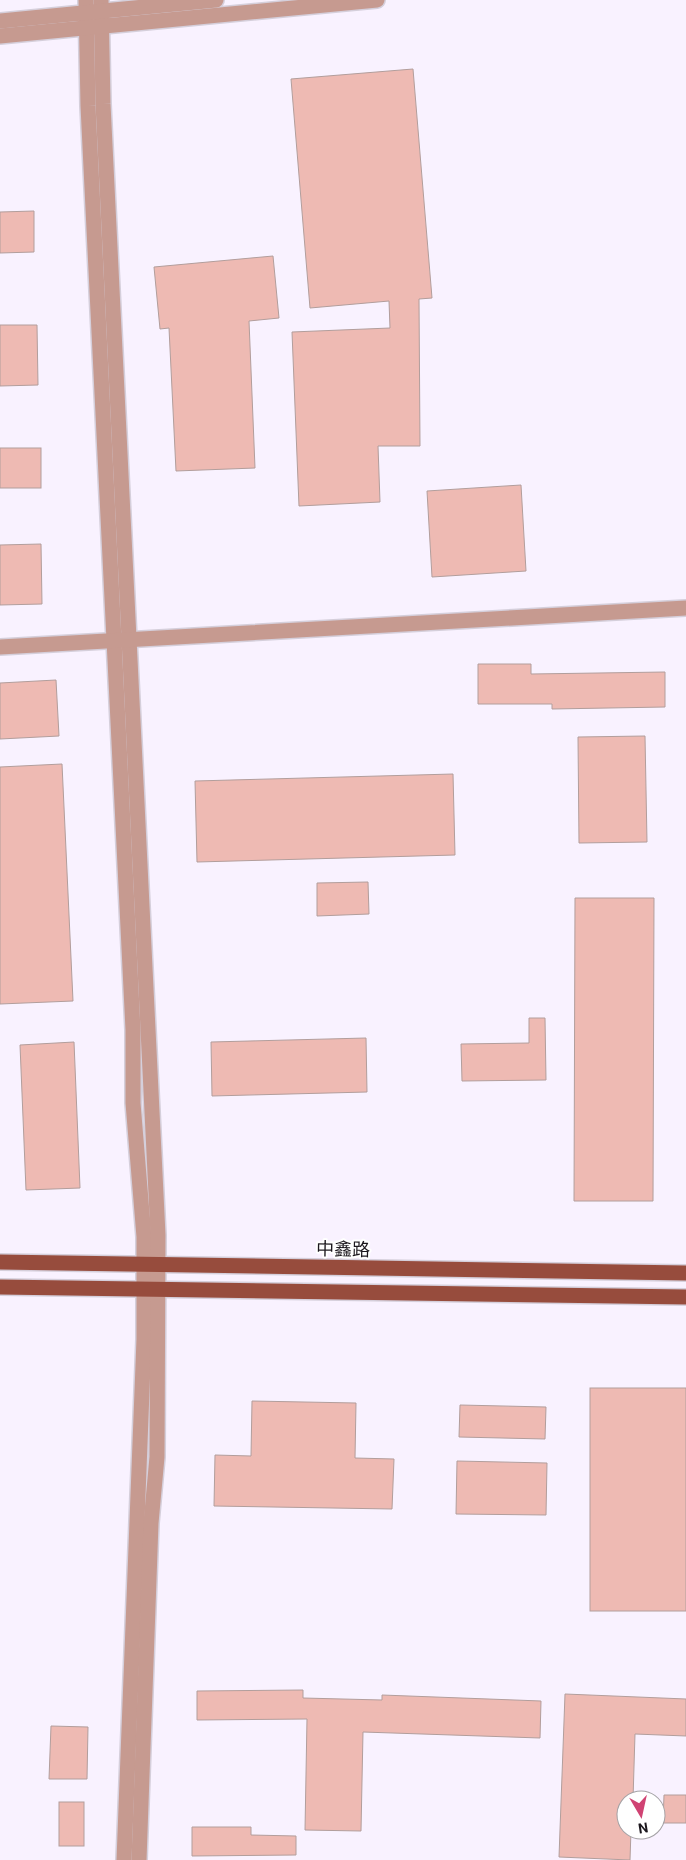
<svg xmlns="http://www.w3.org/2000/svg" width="686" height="1860" font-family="Roboto,'Noto Sans SC',sans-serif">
	<rect width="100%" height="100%" fill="#f9f2ff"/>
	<g fill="#eebab3" stroke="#b29e9c">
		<polygon points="413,69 432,298 419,299 420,446 378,446 380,502 299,506 292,332 390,328 389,301 310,308 291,79"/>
		<polygon points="34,211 34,252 0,253 0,212"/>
		<polygon points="273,256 279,318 249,321 255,468 176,471 169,328 160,329 154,267"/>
		<polygon points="0,325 37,325 38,385 0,386"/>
		<rect x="0" y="448" width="41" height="40"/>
		<polygon points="521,485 526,571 432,577 427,491"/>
		<polygon points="41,544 42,604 0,605 0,545"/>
		<polygon points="478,664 531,664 531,674 665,672 665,707 552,709 552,704 478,704"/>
		<polygon points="56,680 59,736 0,739 0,683"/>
		<polygon points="645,736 647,842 579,843 578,737"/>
		<polygon points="62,764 73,1001 0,1004 0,767"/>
		<polygon points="453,774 455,855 197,862 195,781"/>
		<polygon points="368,882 369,914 317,916 317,883"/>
		<polygon points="575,898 654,898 653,1201 574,1201"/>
		<polygon points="529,1018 545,1018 546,1080 462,1081 461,1044 529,1043"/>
		<polygon points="366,1038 367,1092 212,1096 211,1042"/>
		<polygon points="74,1042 80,1188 26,1190 20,1045"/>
		<rect x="590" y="1388" width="96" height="223"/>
		<polygon points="252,1401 356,1403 355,1458 394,1459 392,1509 214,1506 215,1455 251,1456"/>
		<polygon points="460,1405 546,1407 545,1439 459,1437"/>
		<polygon points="457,1461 547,1463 546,1515 456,1514"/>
		<polygon points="303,1690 303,1698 382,1700 382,1695 541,1701 540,1738 363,1732 361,1831 305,1830 307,1719 197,1720 197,1691"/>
		<polygon points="565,1694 686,1699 686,1736 635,1734 633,1800 626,1800 626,1830 631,1830 630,1860 559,1857"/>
		<polygon points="51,1726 88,1727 87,1779 49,1779"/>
		<polygon points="664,1795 686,1795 686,1823 663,1823"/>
		<rect x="59" y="1802" width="25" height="44"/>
		<polygon points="192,1827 251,1827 251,1835 296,1836 296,1855 192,1856"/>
	</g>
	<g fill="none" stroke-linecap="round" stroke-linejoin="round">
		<defs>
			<g id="minor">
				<polyline points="86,0 88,106 133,1030 133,1103 144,1237 144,1339 124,1860"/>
				<polyline points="101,0 103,104 158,1235 157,1457 151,1523 139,1860"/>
				<polyline points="0,21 216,0"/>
				<polyline points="0,36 377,0"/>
				<polyline points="0,647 686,608"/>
			</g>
			<g id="major">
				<polyline points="0,1262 686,1273"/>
				<polyline points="0,1287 686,1297"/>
			</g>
		</defs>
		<use href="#minor" stroke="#d5cfdb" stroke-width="18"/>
		<use href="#major" stroke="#d5cfdb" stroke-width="18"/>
		<use href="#minor" stroke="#c69a90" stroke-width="15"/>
		<use href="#major" stroke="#974c3d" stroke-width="15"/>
	</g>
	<g text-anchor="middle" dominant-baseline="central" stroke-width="4" stroke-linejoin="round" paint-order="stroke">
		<g font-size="18" fill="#1b171d" stroke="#fff">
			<text transform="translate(343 1249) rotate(1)">中鑫路</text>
		</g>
	</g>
	<g transform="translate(641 1815) rotate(171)"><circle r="24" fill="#ffffff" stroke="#a4a2a5"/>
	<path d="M0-4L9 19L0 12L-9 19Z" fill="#d04373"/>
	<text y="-8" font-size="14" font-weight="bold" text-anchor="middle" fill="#1b171d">N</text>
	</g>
</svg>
